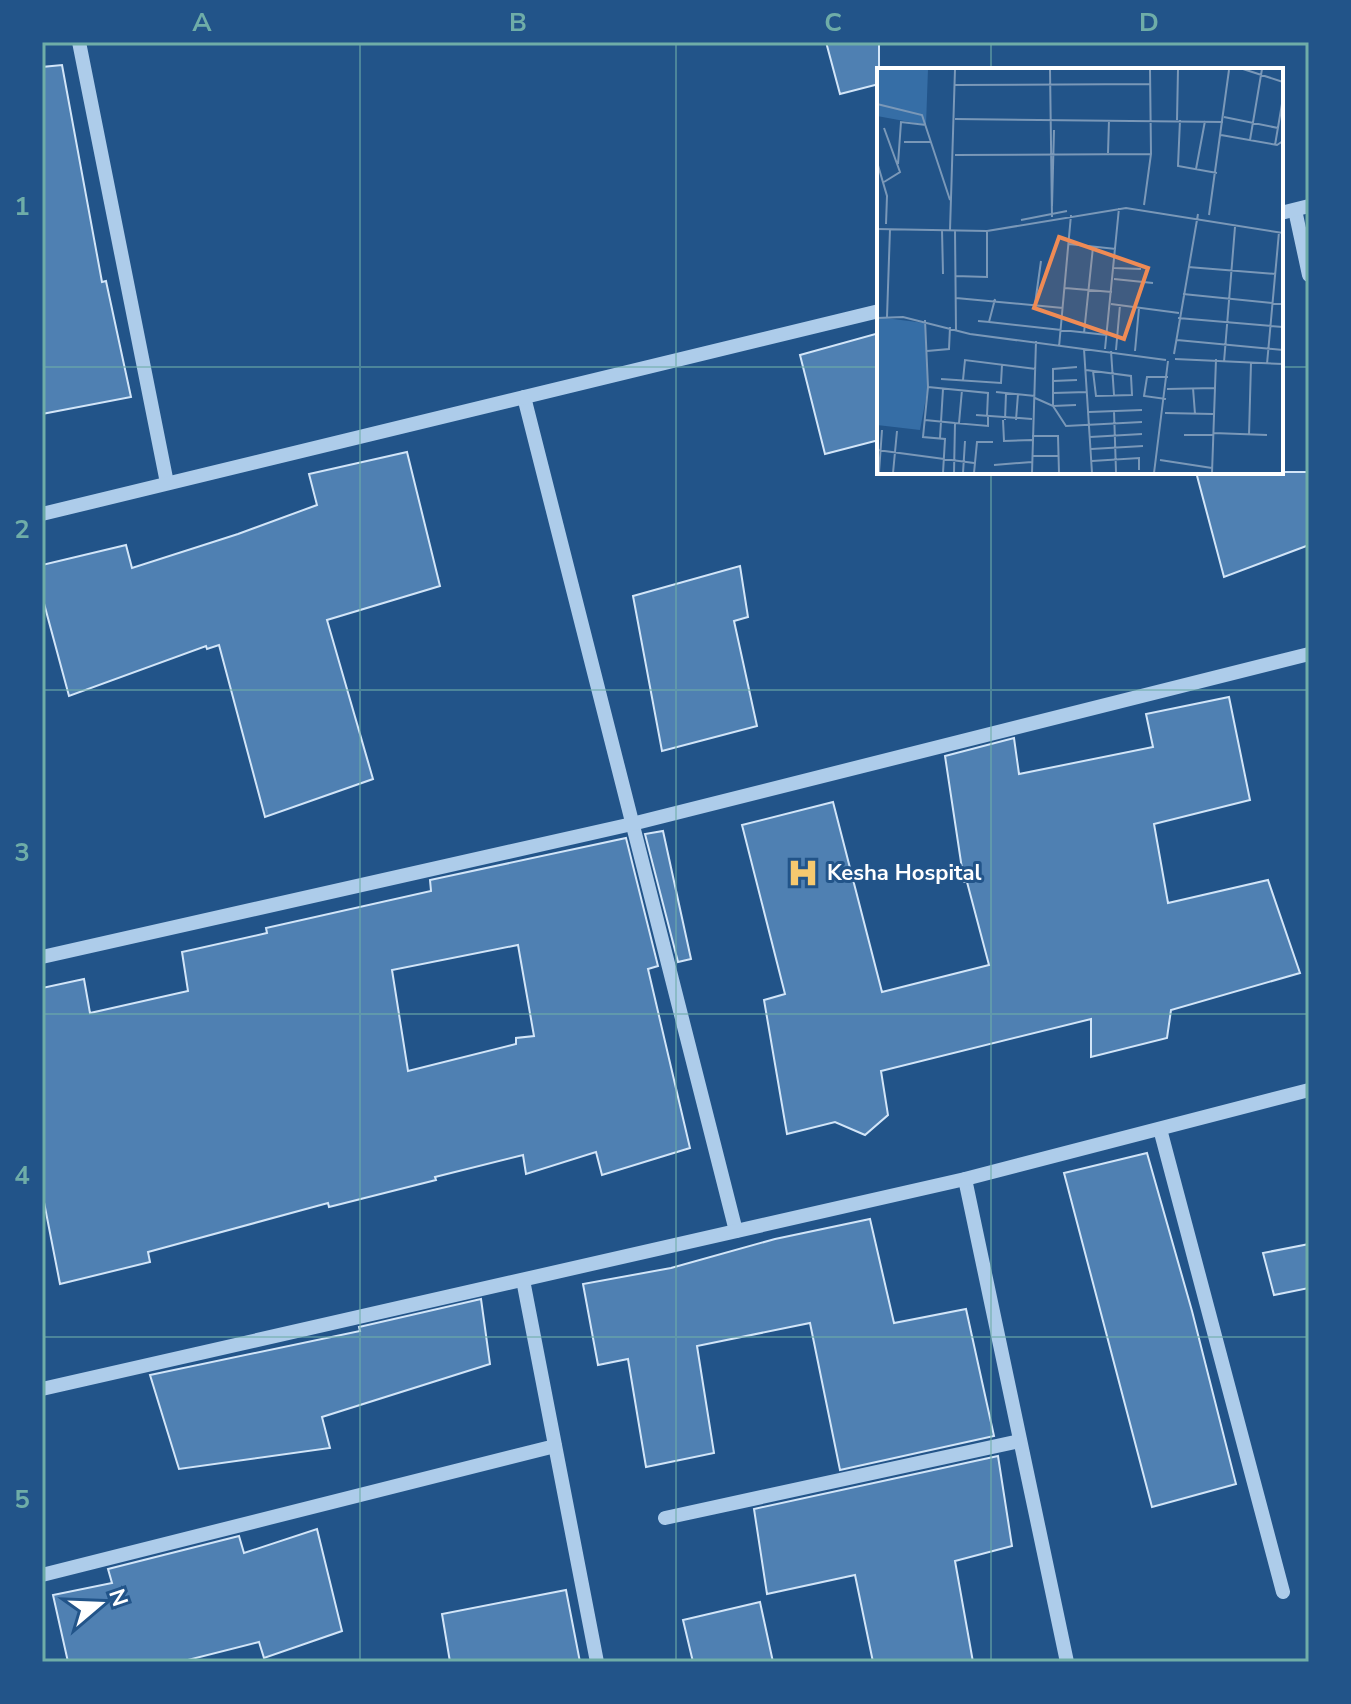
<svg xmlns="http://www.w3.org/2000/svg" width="1351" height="1704" font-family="'Nunito Sans',sans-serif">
	<rect width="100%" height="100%" fill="#225489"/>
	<g fill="#4f80b2" stroke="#d2e5f8" stroke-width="2" fill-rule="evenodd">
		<polygon points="826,42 879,42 879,84 840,94"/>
		<polygon points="62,65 102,282 106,281 131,397 42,414 42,67"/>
		<polygon points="879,333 879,440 825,454 800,355"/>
		<polygon points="407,452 440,586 327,620 373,779 265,817 219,645 207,649 206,646 69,696 42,596 42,565 126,545 132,568 238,534 317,505 309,474"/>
		<polygon points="1196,472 1309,472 1309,545 1224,577"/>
		<polygon points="740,566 748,617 734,621 757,726 662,751 633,596"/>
		<polygon points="1229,697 1250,800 1154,824 1168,903 1268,880 1300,973 1171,1010 1167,1038 1091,1057 1091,1019 881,1071 888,1115 865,1135 835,1122 787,1134 764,1000 785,994 742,825 833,802 882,992 989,965 967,882 964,882 945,756 1014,738 1019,774 1153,747 1146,714"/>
		<polygon points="663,831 691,959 678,962 645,834"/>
		<path d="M626 838 658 966 648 969 690 1148 602 1175 596 1152 526 1174 523 1155 435 1177 436 1180 329 1207 328 1203 148 1252 150 1262 60 1284 42 1192V988L84 979 90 1013 188 991 182 952 267 933 266 928 431 891 430 880ZM518 945 534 1036 516 1038V1044L408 1071 392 970Z"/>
		<polygon points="1147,1153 1192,1311 1236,1484 1152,1507 1064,1173"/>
		<polygon points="870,1219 894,1323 966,1309 994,1436 840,1470 810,1323 697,1346 714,1453 646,1467 628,1359 598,1365 583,1284 671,1268 775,1239"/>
		<polygon points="1309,1244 1309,1288 1274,1295 1263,1253"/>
		<polygon points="481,1299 490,1364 322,1417 330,1448 179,1469 150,1375 360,1331 359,1327"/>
		<polygon points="998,1456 1012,1546 955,1561 973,1662 873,1662 855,1575 767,1594 754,1509"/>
		<polygon points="317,1529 342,1631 264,1658 259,1642 180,1662 68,1662 53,1595 112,1583 108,1569 239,1536 244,1553"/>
		<polygon points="566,1590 580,1662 450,1662 442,1614"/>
		<polygon points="760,1602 773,1662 693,1662 683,1620"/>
	</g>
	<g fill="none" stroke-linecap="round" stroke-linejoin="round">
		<g stroke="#adccea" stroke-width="14">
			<polyline points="79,42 167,483"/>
			<polyline points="1295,210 1309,275"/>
			<polyline points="1281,213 1309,206"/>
			<polyline points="524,397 736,1231"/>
			<polyline points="42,514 879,311"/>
			<polyline points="42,957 632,824 1309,654"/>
			<polyline points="1160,1129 1283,1592"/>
			<polyline points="965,1179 1067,1662"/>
			<polyline points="523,1280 597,1662"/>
			<polyline points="42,1389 965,1179 1309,1090"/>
			<polyline points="665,1518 1020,1441"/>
			<polyline points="42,1575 555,1446"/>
		</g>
	</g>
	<path fill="none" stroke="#6fada8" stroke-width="2" stroke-opacity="0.55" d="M360 42V1662M676 42V1662M991 42V70M42 367H879M1281 367H1309M991 472V1662M42 690H1309M42 1014H1309M42 1337H1309"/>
	<defs>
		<symbol id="hospital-bare" viewBox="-9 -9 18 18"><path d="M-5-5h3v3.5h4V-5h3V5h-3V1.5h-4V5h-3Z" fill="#f6c96f" stroke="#225489" stroke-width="2.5" paint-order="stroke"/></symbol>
	</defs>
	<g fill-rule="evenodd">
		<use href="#hospital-bare" x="781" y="851" width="44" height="44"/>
	</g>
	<g text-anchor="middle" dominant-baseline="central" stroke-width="6" stroke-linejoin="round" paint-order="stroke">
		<g font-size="22" font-weight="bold" fill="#fff" stroke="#225489" text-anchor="start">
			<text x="827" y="873">Kesha Hospital</text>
		</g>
	</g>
	<g transform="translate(877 68)">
		<rect width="406" height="406" fill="#225489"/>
		<path d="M0 1H51L49 57 0 48ZM0 249 48 255 51 319 43 362 0 357Z" fill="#366ea6"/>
		<path fill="none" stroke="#7a98b8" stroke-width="2" d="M173 1 175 149M366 1 406 14M78 17 273 16M0 36 45 47 73 132M347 49 401 60M78 51 346 54M300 52 301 1M303 52 301 98 340 105M344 67 400 77 406 73M373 72 385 1M27 74H54M398 77 406 30M231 85 232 52M78 87 274 86M0 94 10 128 9 156M21 96 24 54 49 57M319 101 328 53M7 114 23 104 7 60M267 137 274 86 273 1M175 138 177 62M332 147 352 2M144 152 190 143M0 161 110 163 249 140 406 165M65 162 66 206M73 162 78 1M78 162 79 263M192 176 239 181M311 199 399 206M237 200 264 201M78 208 110 209V163M237 211 276 215M188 220 235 224M306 226 406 236M79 230 186 240M158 236 164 193M234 236 302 245M10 249 13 161M0 250 26 249 93 266 289 292M301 250 406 259M48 252 51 319 46 369 68 371 66 405M101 253 112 254 118 231M112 254 230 267M207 265 216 179M300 272 406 282M182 279 194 147M207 281 215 405M228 281 242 140M239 282 243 237M50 283 72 281 73 259M234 283 237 327M258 283 262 240M297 286 321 146M298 291 406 296M347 294 358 159M390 296 402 164M200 299 176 301V338L189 358 265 354M209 302 254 308 255 327 219 328 216 303M64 311 124 315 125 297M86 312 88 292 159 301M176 313 200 312M51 319 111 325 110 348M316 320 318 346M290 321 338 320M119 324 158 328M176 325 210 324M158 330 176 338 199 337M289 331 267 328 270 309H291M237 343 239 404M212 344 265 342M288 345 336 346M99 347 155 351M48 352 78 355M126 352 127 373 155 372M128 352 129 325M139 352 141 326M82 355 85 322M336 365 390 367M307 367H336M372 367 374 295M155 368H181L182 405M213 369 265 366M63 370 66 321M214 381 266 378M0 382 97 395M155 388H182M283 392 335 400M215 393 262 390V402M117 397 155 394M2 404 5 362M16 405 20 363M77 405 78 355 111 358V349M86 405 88 373M97 405 100 374H116M155 405 159 273M277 405 291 293M335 405 339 291"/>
		<path fill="#ef8b55" fill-opacity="0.15" stroke="#ef8b55" stroke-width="4" d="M182 169 271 200 247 271 157 240Z"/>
		<rect width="406" height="406" fill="none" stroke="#fff" stroke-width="4"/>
	</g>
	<rect width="1351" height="1704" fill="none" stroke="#225489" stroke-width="88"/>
	<g transform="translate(100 1604) rotate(71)" stroke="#225489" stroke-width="6" paint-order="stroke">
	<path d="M0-6L14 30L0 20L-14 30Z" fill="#ffffff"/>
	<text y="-12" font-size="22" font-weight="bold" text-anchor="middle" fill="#ffffff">N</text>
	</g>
	<rect x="44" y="44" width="1263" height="1616" fill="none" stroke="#6fada8" stroke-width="3"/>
	<g font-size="26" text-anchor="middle" font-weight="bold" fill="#6fada8">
		<text x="202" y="31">A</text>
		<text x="518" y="31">B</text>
		<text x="833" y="31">C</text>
		<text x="1149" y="31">D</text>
		<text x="22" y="215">1</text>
		<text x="22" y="538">2</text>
		<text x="22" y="861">3</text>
		<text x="22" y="1184">4</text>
		<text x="22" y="1508">5</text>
	</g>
</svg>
